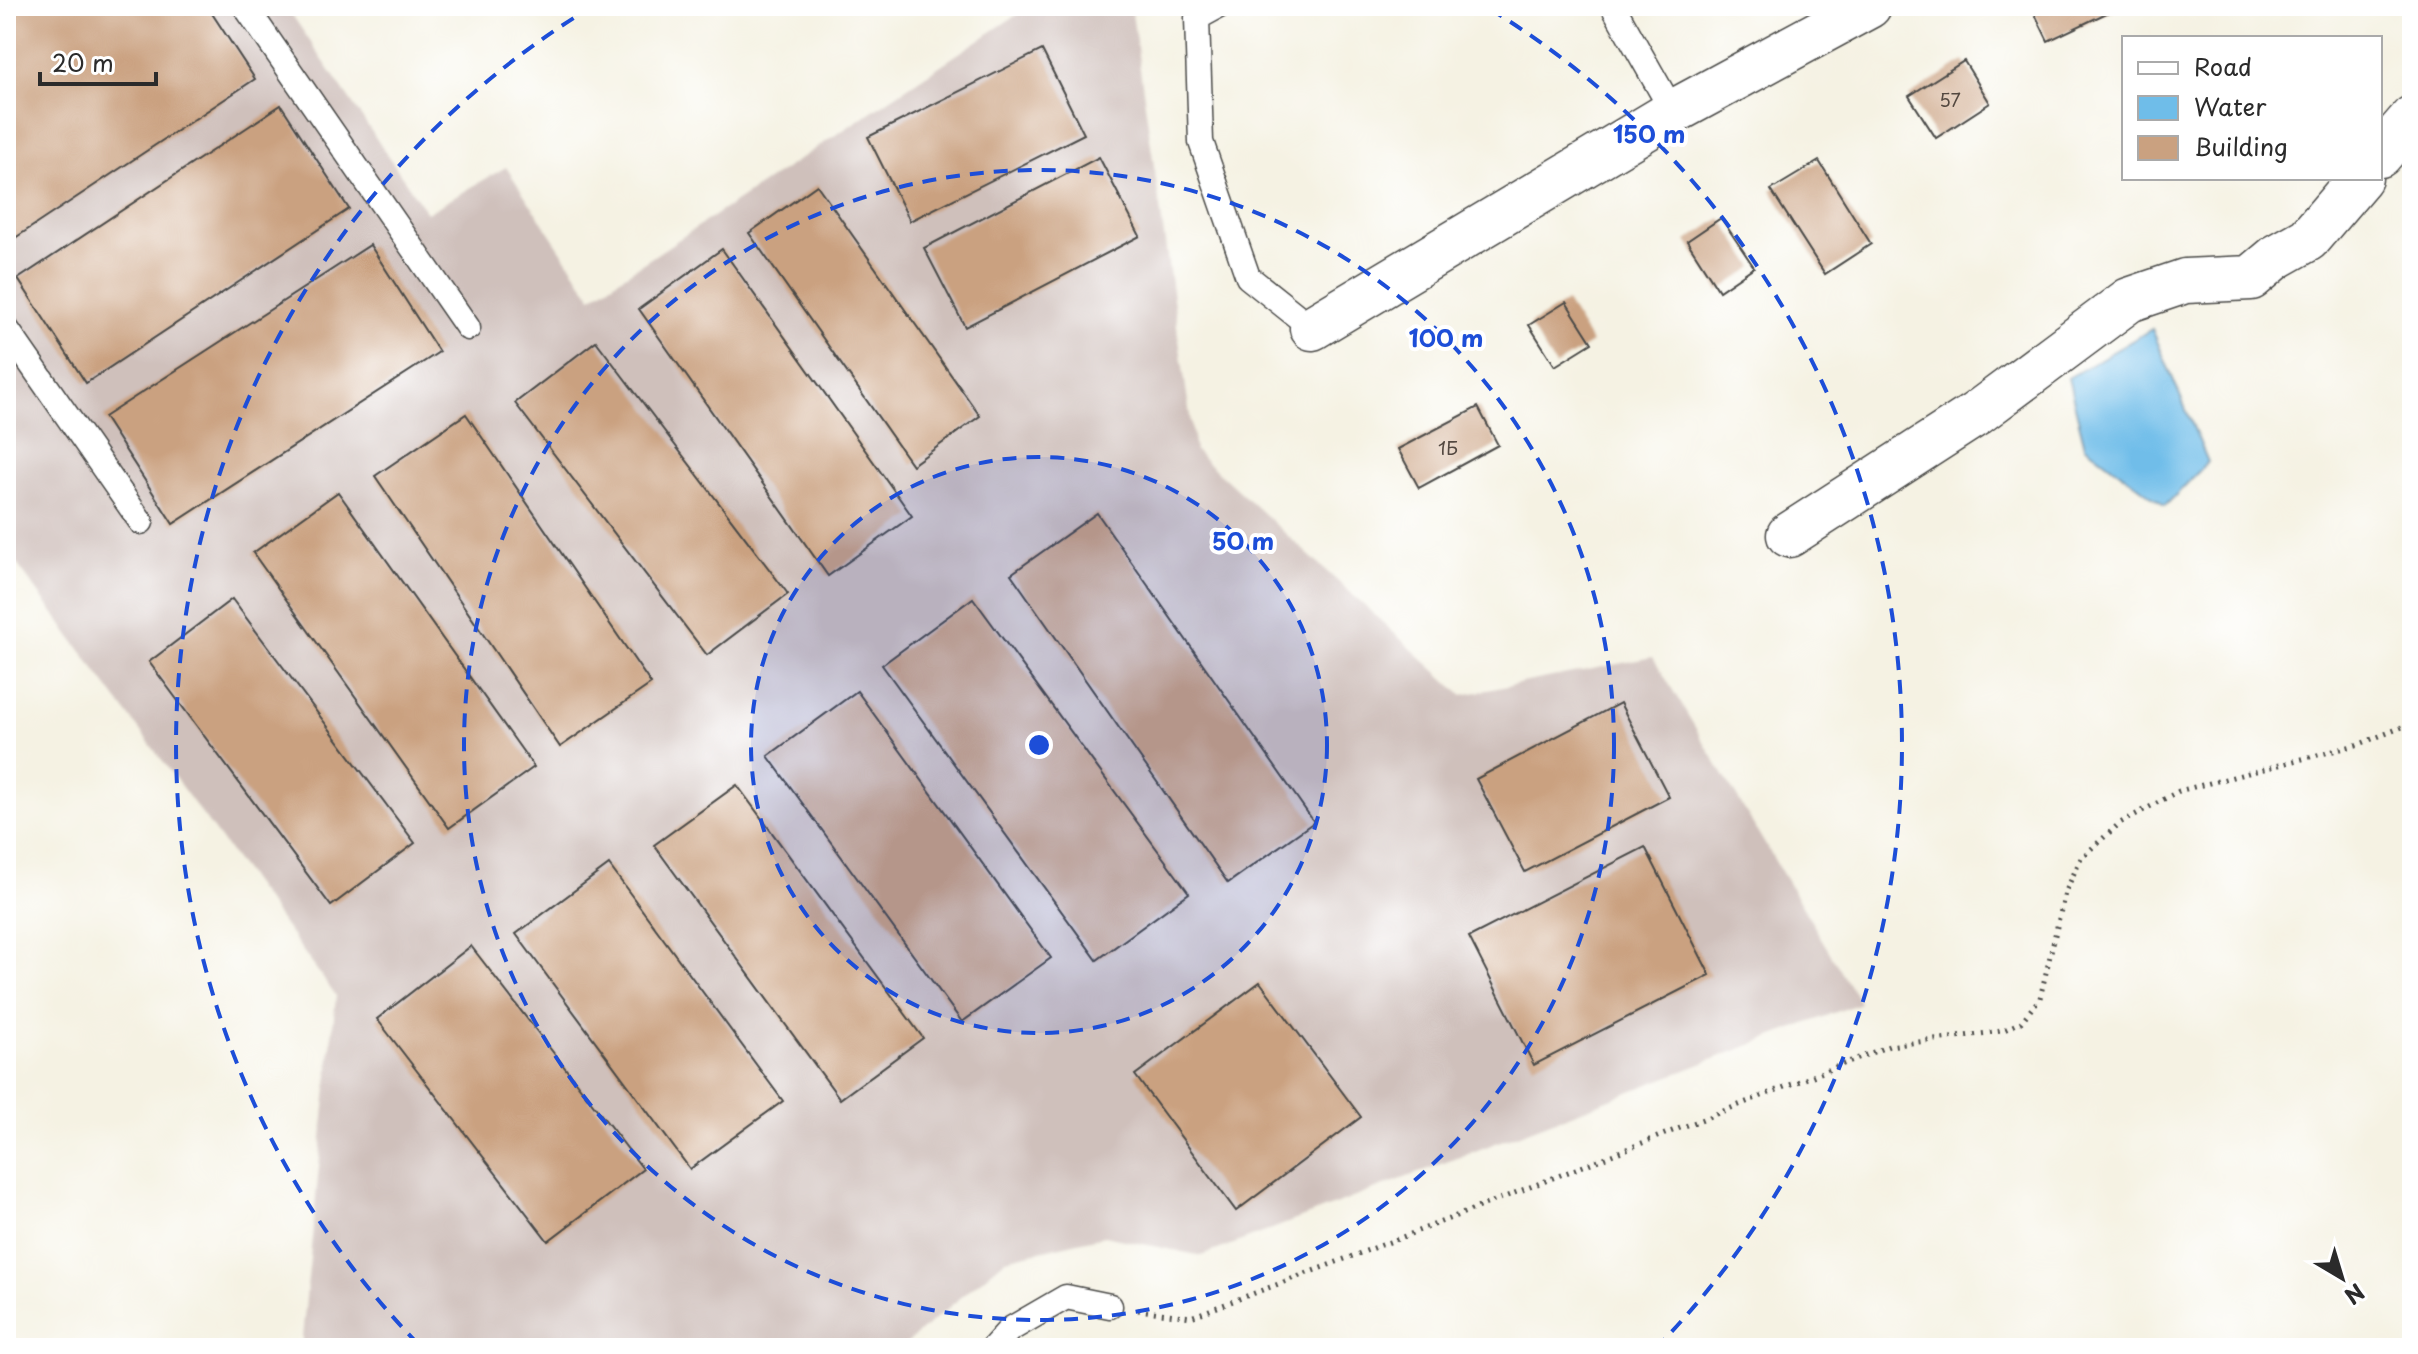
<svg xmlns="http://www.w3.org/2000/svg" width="2418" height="1354" font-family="'Playpen Sans',sans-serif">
	<rect width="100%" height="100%" fill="#fff"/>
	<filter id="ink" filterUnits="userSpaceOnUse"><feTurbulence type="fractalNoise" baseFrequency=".0125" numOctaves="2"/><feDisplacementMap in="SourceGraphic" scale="16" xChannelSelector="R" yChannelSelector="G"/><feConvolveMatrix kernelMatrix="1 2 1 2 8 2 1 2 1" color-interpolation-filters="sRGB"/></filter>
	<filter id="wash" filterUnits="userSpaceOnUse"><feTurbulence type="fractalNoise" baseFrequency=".006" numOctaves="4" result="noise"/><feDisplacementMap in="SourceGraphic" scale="32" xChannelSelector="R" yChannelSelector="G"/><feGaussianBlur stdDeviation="1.8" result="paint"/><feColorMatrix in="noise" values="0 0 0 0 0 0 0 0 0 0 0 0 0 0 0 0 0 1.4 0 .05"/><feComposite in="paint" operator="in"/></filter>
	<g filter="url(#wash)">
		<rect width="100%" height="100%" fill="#f5f2e3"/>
		<polygon fill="#cfc0bb" points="6,6 286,6 427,213 506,167 592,297 1030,6 1131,6 1195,451 1462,695 1653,657 1860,1003 1202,1256 1104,1236 1006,1259 901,1348 301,1348 336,996 6,549"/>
		<polygon fill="#6fbde9" stroke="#4d748a" stroke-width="2" points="2152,329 2208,462 2165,506 2085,446 2068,378"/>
		<g id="blocks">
			<g fill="#caa180">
				<polygon points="25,6 207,6 255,79 6,244 6,19"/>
				<polygon points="2031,6 2111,6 2113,10 2048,41"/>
				<polygon points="1042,50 1084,134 910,221 868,137"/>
				<polygon points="1964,61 1990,103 1936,138 1909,96"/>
				<polygon points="281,105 349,209 86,383 18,279"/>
				<polygon points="1099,157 1140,236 965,327 924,248"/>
				<polygon points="1819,161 1871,244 1825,274 1771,190"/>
				<polygon points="817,185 980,416 912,465 749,233"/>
				<polygon points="1721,218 1754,267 1719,291 1687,241"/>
				<polygon points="370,245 439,352 173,524 104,417"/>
				<polygon points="722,249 912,516 828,576 639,309"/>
				<polygon points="1566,302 1592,343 1555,366 1529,325"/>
				<polygon points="596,341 788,594 707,655 515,403"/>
				<polygon points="1478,407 1498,445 1419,488 1398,449"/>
				<polygon points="466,414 651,684 560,747 375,476"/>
				<polygon points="338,492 534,767 449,828 253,553"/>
				<polygon points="1097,513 1314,822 1228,883 1011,574"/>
				<polygon points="973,598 1189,893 1097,960 882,665"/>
				<polygon points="232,599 415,843 331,906 149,662"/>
				<polygon points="857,691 1051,958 962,1022 768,756"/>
				<polygon points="1620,703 1669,797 1525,872 1476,779"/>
				<polygon points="737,785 923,1038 840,1099 654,845"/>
				<polygon points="1645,847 1710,975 1534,1065 1469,937"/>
				<polygon points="609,865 783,1101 690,1169 516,934"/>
				<polygon points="471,946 643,1169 548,1241 377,1019"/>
				<polygon points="1260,982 1361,1117 1236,1211 1135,1075"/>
			</g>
		</g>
	</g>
	<g filter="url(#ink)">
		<use href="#blocks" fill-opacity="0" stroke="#494947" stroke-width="2"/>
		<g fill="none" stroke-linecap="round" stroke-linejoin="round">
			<defs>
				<g id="service">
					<polyline points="245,6 468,328"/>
					<polyline points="1219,6 1197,18 1201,142 1248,277 1312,328"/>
					<polyline points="1613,6 1673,112"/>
					<polyline points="6,328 141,522"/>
					<polyline points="993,1348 1009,1330 1066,1297 1110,1306"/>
				</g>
				<g id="minor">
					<polyline points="2380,155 2412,118"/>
					<polyline points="1312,328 1673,112 1869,6"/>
					<polyline points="1789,535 1976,414 2129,300 2185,281 2251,278 2276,257 2308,239 2360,178"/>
				</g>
			</defs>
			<use href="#service" stroke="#494947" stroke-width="27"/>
			<use href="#minor" stroke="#494947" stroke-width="47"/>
			<polyline stroke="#494947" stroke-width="5" stroke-dasharray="2 6" stroke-linecap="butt" points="1138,1310 1191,1317 1395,1240 1889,1046 2002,1031 2021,1022 2040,998 2065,893 2081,858 2120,823 2179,791 2360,744 2407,725 2412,720"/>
			<use href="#service" stroke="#fff" stroke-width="24"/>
			<use href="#minor" stroke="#fff" stroke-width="44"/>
		</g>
	</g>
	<circle cx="1039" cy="745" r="288" fill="#1d4ed8" fill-opacity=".12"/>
	<g fill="none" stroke="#1d4ed8" stroke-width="4" stroke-dasharray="14 10">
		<circle cx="1039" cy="745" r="288"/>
		<circle cx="1039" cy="745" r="575"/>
		<path d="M418 1344A863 863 0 0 1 588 9M1490 9A863 863 0 0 1 1660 1344"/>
	</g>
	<g text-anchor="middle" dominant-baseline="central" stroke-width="8" stroke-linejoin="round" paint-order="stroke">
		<g font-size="18" fill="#534840">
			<text x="1950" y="99">57</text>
			<text x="1448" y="447">1Б</text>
		</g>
	</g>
	<circle cx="1039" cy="745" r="12" fill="#1d4ed8" stroke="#fff" stroke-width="4"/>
	<g font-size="24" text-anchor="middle" font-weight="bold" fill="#1d4ed8" stroke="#fff" stroke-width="8" stroke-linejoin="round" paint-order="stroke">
		<text x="1649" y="143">150 m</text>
		<text x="1446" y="347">100 m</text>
		<text x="1243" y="550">50 m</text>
	</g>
	<rect width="2418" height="1354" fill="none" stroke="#fff" stroke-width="32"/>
	<rect x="2122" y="36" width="260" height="144" fill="#ffffff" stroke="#aaaaaa" stroke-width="2"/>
	<rect x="2138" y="62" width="40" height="12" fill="#ffffff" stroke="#aaaaaa" stroke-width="2"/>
	<text x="2194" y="76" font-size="24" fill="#2b2b2b">Road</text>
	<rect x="2138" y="96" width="40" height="24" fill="#6fbde9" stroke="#aaaaaa" stroke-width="2"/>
	<text x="2194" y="116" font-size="24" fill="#2b2b2b">Water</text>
	<rect x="2138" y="136" width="40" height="24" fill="#caa180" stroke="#aaaaaa" stroke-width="2"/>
	<text x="2194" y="156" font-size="24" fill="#2b2b2b">Building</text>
	<g transform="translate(2342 1278) rotate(142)" stroke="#ffffff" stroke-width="6" paint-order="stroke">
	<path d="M0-6L14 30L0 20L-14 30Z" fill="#2b2b2b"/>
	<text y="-12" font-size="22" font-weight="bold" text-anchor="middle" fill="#2b2b2b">N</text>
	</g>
	<path d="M40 72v12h116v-12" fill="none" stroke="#2b2b2b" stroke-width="4"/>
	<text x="52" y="72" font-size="24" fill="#2b2b2b" stroke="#ffffff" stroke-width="6" paint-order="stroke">20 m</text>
</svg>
